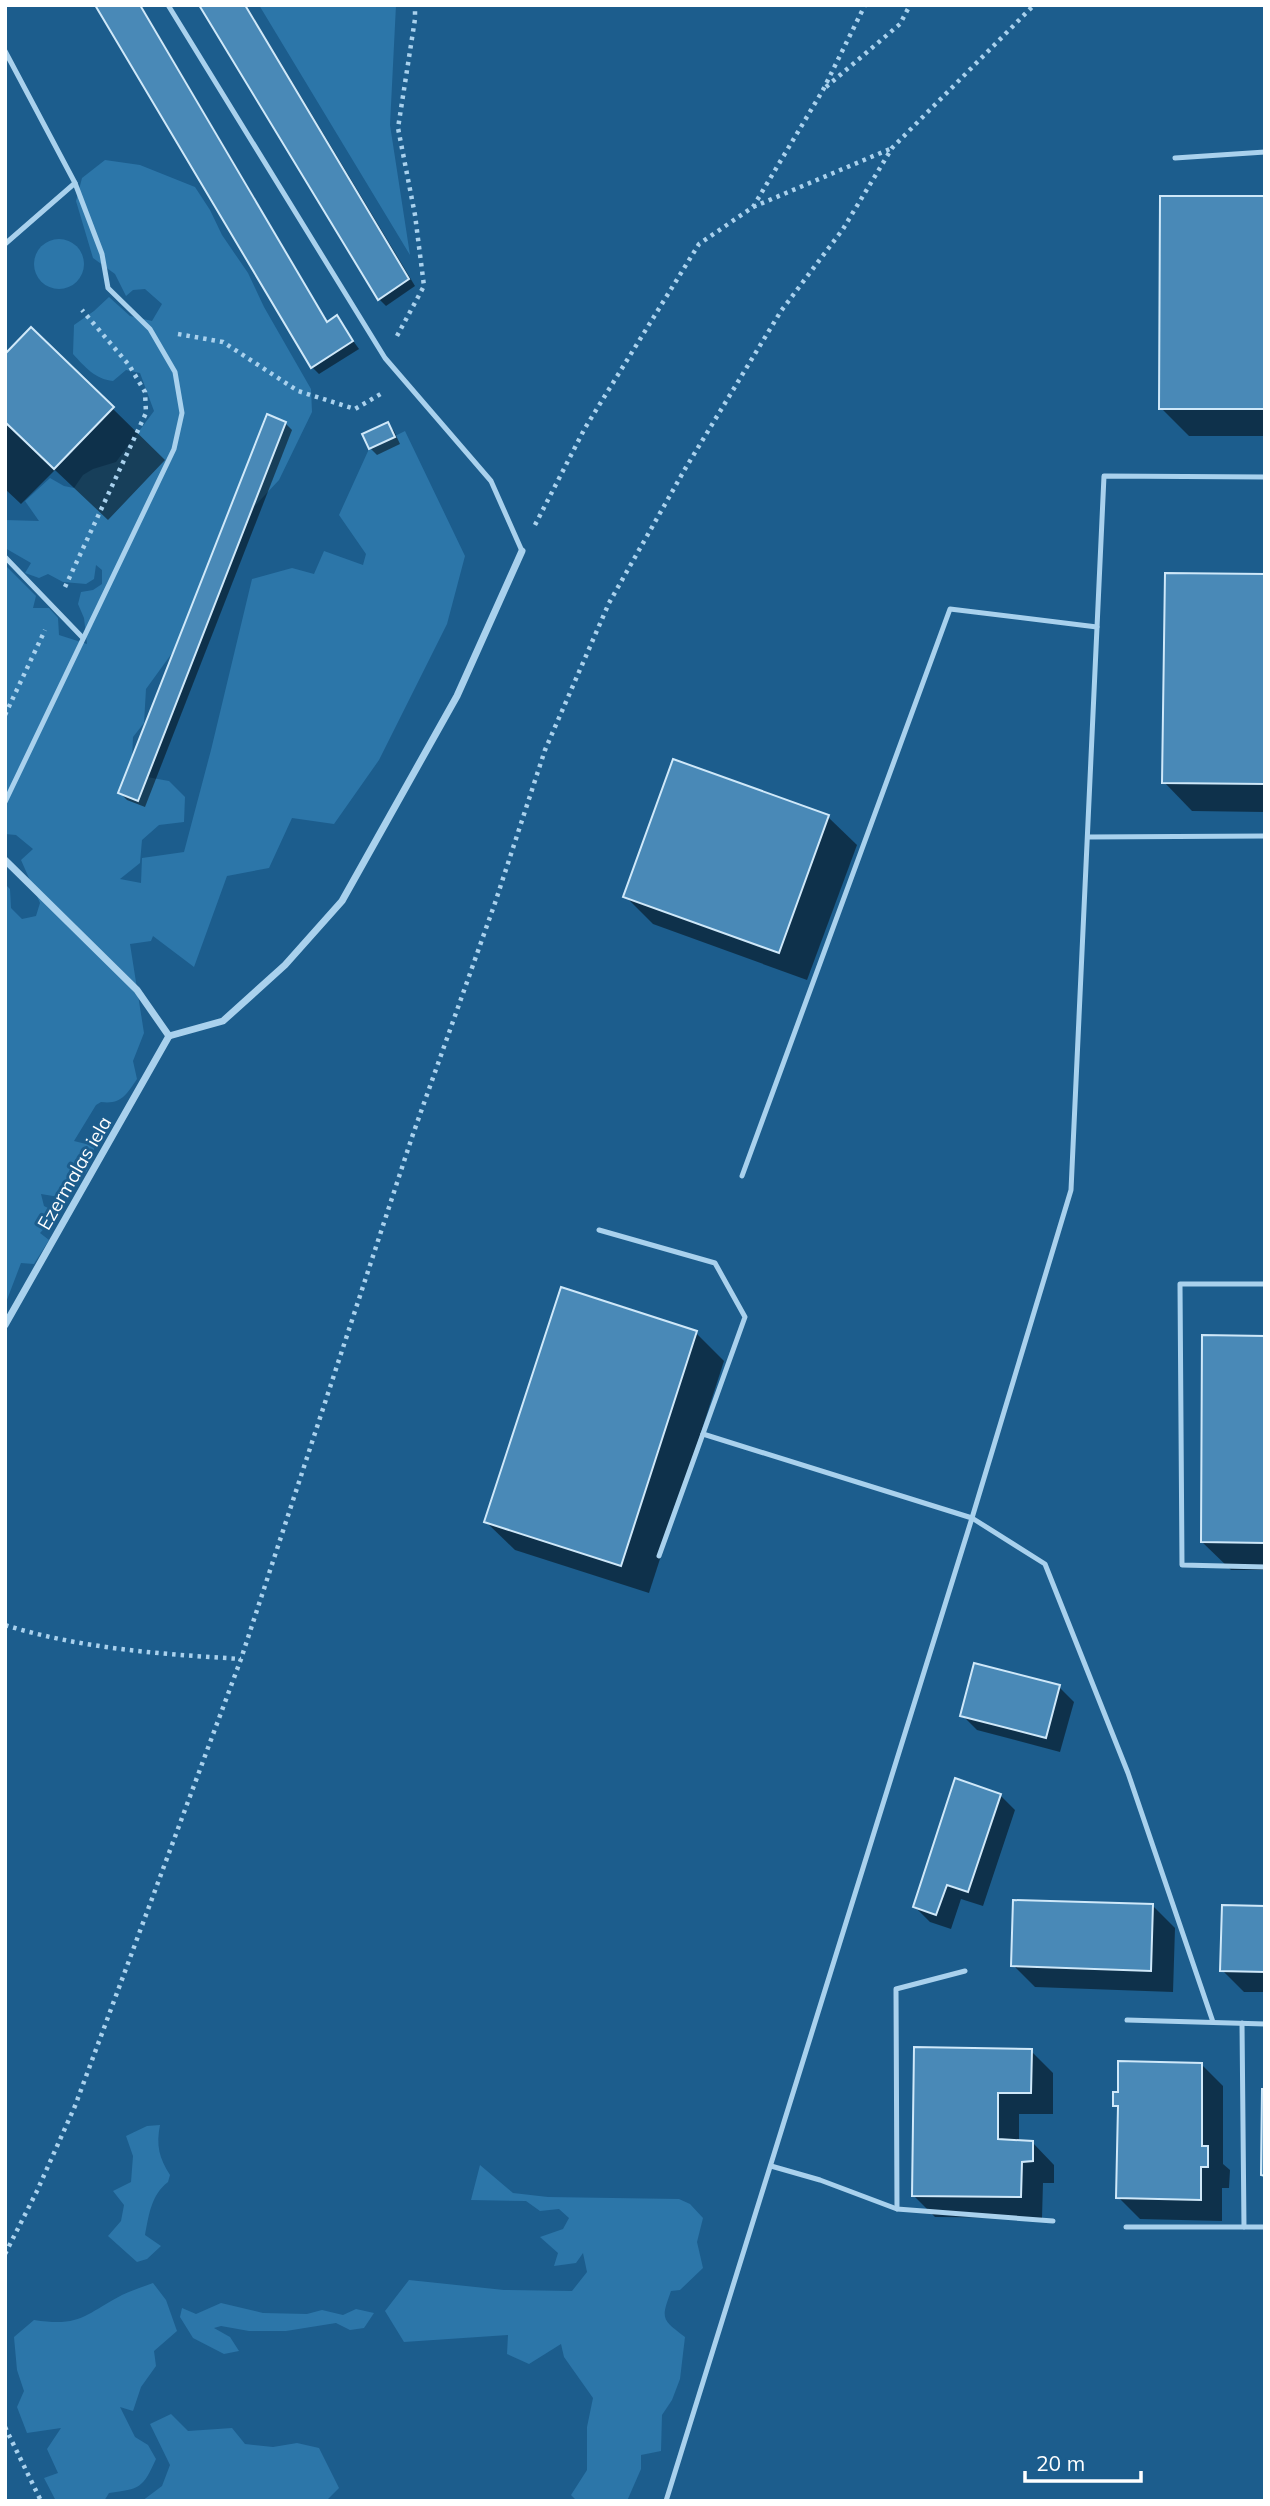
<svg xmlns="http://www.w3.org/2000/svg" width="1270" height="2506" font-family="Mulish,sans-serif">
	<rect width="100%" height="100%" fill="#1c5d8d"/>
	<g fill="#2c76a9">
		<polygon points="259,5 396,5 390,125 410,255"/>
		<path d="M105 160 140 165 195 187 210 210 222 235 248 273 264 307 311 389 312 412 279 480 233 529 175 649 146 689 144 723 133 737 132 759 141 776 169 781 185 797 184 822 159 825 142 840 140 863 120 879 141 883 142 858 184 852 211 750 252 579 292 568 314 574 324 551 363 565 366 554 339 515 369 449 405 431 465 556 447 624 379 760 334 824 292 818 269 868 227 876 194 967 153 936 151 941 130 944 144 1033 133 1061 137 1079C127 1094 121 1105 101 1102L96 1105 74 1141 94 1146C94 1168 79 1182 65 1198L41 1194 44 1206 56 1212 50 1222 40 1233 49 1240 34 1264 21 1263 5 1305V884L10 889 11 908 22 919 36 916 40 903 21 860 33 849 16 835 5 834V565L36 596 33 608H49L58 618 59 635 87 644 84 618 78 604 81 592 93 590 102 584V570L96 565 94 579 86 584 63 582 48 574 39 578 25 573 31 563 5 548V520L39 521 25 501 50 478 64 486 74 488 83 475 93 469 116 462 154 411 140 373 126 370 113 381C95 379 85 367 73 354L74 325 94 311 109 297 130 316 152 321 162 304 145 289 133 290 126 296 115 274 93 258 76 201 82 178Z"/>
		<circle cx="59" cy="264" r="25"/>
		<path d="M160 2125C156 2145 159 2158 170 2175L168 2182C151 2195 149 2215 145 2235L161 2246 147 2259 137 2262 108 2236 121 2221 124 2205 113 2191 131 2182 133 2156 126 2136 147 2126Z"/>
		<path d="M480 2165 513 2193 548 2197 679 2199 690 2204 703 2218 697 2242 703 2268 680 2290 671 2291C661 2319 661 2319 685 2337L680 2379 672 2400 662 2415 661 2451 641 2455V2469L627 2501H577L571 2495 587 2470V2427L593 2398 564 2357 561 2344 529 2364 507 2354 508 2335 404 2342 385 2311 409 2280 504 2290 572 2291 587 2272 583 2253 576 2263 554 2266 558 2253 540 2237 563 2229 569 2218 559 2209 540 2211 526 2201 471 2200Z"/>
		<path d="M153 2283 166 2300 177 2331 154 2351 156 2366 141 2387 133 2411 120 2407 135 2437 148 2445 156 2459C143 2488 140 2489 109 2493L104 2501H56L44 2478 58 2473 47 2449 61 2428 27 2433 17 2407 24 2391 17 2370 14 2337 34 2320C81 2327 84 2315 122 2295 132 2290 143 2287 153 2283Z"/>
		<polygon points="221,2303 263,2313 307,2314 322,2310 343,2315 356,2309 374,2313 364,2328 350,2330 336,2323 286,2331 249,2331 221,2326 214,2328 230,2337 239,2351 224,2354 193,2338 180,2317 182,2308 196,2314"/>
		<polygon points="171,2414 188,2431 232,2428 245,2444 273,2447 297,2443 319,2448 339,2488 326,2501 142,2501 162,2486 170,2465 150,2424"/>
	</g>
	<g fill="#0007">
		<polygon points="97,5 141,5 328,323 336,317 359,349 319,374 312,367"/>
		<polygon points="201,5 246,5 415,286 386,306 379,299"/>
		<polygon points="1265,198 1265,436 1189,436 1161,408"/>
		<polygon points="5,356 112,408 165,460 108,520 55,470 21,504 5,489"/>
		<polygon points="285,423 292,430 145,807 127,800 120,793"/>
		<polygon points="387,424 394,431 400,444 377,455 370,448"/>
		<polygon points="1265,576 1265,812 1192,811 1164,782"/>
		<polygon points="828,817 857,845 807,980 653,924 625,896"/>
		<polygon points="696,1333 724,1361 649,1593 515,1550 486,1522"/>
		<polygon points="1265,1337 1265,1570 1231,1570 1202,1542"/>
		<polygon points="1059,1687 1074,1702 1060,1752 977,1730 962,1715"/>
		<polygon points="1000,1795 1015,1810 983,1906 961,1899 951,1929 930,1922 915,1907"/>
		<polygon points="1153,1906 1175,1928 1173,1992 1035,1987 1013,1965"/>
		<polygon points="1265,1908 1265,1992 1244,1992 1222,1970"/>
		<polygon points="1031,2051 1053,2073 1053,2114 1019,2114 1019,2140 1033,2143 1054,2165 1054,2183 1043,2183 1042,2218 935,2217 913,2195"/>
		<polygon points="1201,2064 1223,2086 1223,2164 1230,2170 1229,2188 1222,2188 1222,2221 1140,2219 1118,2197 1119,2110 1115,2105 1119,2094"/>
	</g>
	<g fill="#4989b7" stroke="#cfe8f9" stroke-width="2">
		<polygon points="95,5 140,5 327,322 337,315 353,341 311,368"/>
		<polygon points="199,5 245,5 409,279 378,300"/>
		<polygon points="1160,196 1265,196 1265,409 1159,409"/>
		<polygon points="31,327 114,407 54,469 5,422 5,354"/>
		<polygon points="267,414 286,422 138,801 118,793"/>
		<polygon points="388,422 395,437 369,449 362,434"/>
		<polygon points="1165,573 1265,574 1265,784 1162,783"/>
		<polygon points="673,759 829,815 779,953 623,897"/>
		<polygon points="561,1287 697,1331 621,1566 484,1522"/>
		<polygon points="1202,1335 1265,1336 1265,1543 1201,1542"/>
		<polygon points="974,1663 1060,1685 1046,1738 960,1716"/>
		<polygon points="955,1778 1001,1794 968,1892 947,1885 936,1915 913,1907"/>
		<polygon points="1013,1900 1153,1904 1151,1971 1011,1966"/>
		<polygon points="1222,1905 1265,1906 1265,1972 1220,1971"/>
		<polygon points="914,2047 1032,2049 1031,2093 998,2093 998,2139 1033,2141 1033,2161 1022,2162 1021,2197 912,2196"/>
		<polygon points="1118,2061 1202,2063 1202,2146 1208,2146 1208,2167 1201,2167 1201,2200 1116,2198 1118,2106 1113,2106 1113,2092 1118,2092"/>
		<polygon points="1262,2089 1265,2089 1265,2176 1261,2175"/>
	</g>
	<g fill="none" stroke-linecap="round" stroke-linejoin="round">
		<g stroke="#a9d1ed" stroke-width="4.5" stroke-dasharray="3.5 5" stroke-linecap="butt">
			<polyline points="826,87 900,24 910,5"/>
			<polyline points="753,207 890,149"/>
			<polyline points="178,334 223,342 298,391 355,409 384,392"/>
			<polyline points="397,336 424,286 415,215 398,128 415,19 415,5"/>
			<polyline points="535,525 585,428 699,244 753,207 823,90 865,5"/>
			<polyline points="65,587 146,413 145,392 129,365 82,310"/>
			<polyline points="5,715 45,630"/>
			<path d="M5 1625C82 1649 161 1654 241 1659"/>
			<polyline points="5,2254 37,2191 75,2106 241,1659 412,1137 495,903 545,750 609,603 685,469 781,311 843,229 892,148 1034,5"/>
			<polyline points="5,2427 41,2501"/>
		</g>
		<g stroke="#a9d1ed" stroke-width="5">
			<polyline points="168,5 385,358 491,481 522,551"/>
			<polyline points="5,51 75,183 102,254 108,288 150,329 175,372 182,413 174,449 5,802"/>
			<polyline points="1175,158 1265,152"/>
			<polyline points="5,244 75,183"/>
			<polyline points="5,557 82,637"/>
			<polyline points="1088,837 1265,836"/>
			<polyline points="742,1176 950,609 1097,627"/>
			<polyline points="599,1230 715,1263 745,1317 659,1556"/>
			<polyline points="1265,1284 1180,1284 1182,1565 1265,1567"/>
			<polyline points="703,1434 972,1518 1045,1564 1128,1773 1213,2022"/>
			<polyline points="1127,2020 1265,2024"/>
			<polyline points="1242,2023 1244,2227"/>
			<polyline points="771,2166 820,2180 897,2209 1053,2221"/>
			<polyline points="897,2209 896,1989 965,1971"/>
			<polyline points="1126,2227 1265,2227"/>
			<polyline points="666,2501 972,1518 1071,1190 1104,476 1265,477"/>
		</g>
		<g stroke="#a9d1ed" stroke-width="7">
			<polyline points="5,860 137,990 169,1036"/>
			<polyline points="169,1036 223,1021 285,965 342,901 457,696 522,551"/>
			<polyline points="5,1325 169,1036"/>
		</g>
	</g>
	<g text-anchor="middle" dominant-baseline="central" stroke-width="6" stroke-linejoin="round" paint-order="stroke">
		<g font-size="19" fill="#fff" stroke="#1c5d8d">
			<text transform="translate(74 1173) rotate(-60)">Ezermalas iela</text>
		</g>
	</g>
	<rect width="1270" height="2506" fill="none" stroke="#ffffff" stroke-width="14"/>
	<path d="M1025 2471v10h116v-10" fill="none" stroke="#ffffff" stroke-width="3.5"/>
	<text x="1036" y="2471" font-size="21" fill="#ffffff" stroke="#1c5d8d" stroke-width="5" paint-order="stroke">20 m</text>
</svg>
